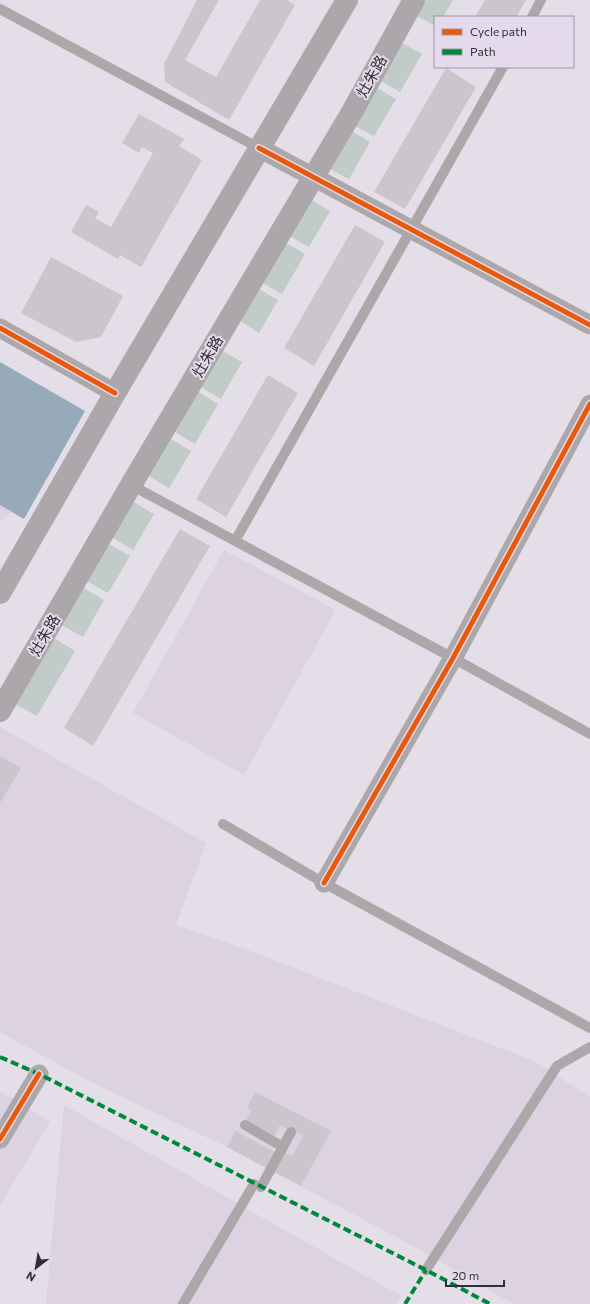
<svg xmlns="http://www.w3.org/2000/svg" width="590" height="1304" font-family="Commissioner,'Noto Sans SC',sans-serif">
	<rect width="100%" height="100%" fill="#e3dee8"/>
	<g fill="#dcd2e2">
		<polygon points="0,505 12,512 0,522"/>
		<polygon points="224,550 336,610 244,775 133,713"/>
		<polygon points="0,727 206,843 176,925 256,953 536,1062 590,1097 590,1304 513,1304 415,1247 227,1147 93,1083 0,1032"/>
		<polygon points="0,1091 50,1121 0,1206"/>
		<polygon points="64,1105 401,1296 396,1304 46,1304"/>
	</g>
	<g fill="#c1cbc8">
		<polygon points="426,0 453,0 443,17 435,17 435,26 417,16"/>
		<polygon points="402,43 422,54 400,92 379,80"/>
		<polygon points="375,87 396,99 374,136 353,125"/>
		<polygon points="350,130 370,142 349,179 328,168"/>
		<polygon points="310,199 330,211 309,247 288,235"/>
		<polygon points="284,242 305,254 282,294 261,282"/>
		<polygon points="257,288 278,300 259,333 239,320"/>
		<polygon points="221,350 242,362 221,399 199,386"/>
		<polygon points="197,391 218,404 195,444 173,431"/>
		<polygon points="169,438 191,451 169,488 147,475"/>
		<polygon points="132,501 154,514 133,550 111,537"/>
		<polygon points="107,543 130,556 108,593 85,580"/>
		<polygon points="82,587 104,600 83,637 60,624"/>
		<polygon points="52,637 75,651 37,716 13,703"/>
	</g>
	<polygon fill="#96aaba" points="0,362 85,411 24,519 0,505"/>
	<g fill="#cdc5ce">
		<polygon points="197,0 219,0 185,60 216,77 260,0 287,0 295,5 229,120 165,82 164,64"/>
		<polygon points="485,0 526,0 516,17 475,17"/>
		<polygon points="446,68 476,87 405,209 374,192"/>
		<polygon points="139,114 184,139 179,146 202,160 141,267 120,255 118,259 71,232 86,205 99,212 95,218 111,227 153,153 142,147 139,153 122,143"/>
		<polygon points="355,225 385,242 314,366 284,348"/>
		<polygon points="51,257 123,296 101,337 76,342 21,313"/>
		<polygon points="268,375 298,393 226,517 196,499"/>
		<polygon points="180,529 210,546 93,746 64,728"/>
		<polygon points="0,756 21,768 0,803"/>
		<polygon points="255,1092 331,1131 301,1186 274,1172 284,1152 292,1156 303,1136 280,1125 274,1136 246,1121 251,1110 247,1108"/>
		<polygon points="235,1131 275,1152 266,1168 227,1147"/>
	</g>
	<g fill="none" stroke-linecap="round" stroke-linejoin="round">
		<g stroke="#aca7a9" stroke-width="10">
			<polyline points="0,9 259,148"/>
			<polyline points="532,17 541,0"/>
			<polyline points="131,485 453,658 590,734"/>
			<polyline points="235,541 503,67"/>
			<polyline points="223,824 324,883 590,1028"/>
			<polyline points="245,1125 283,1147"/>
			<polyline points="261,1187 291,1132"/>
			<polyline points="426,1270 557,1066 590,1047"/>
			<polyline points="183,1304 254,1184"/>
		</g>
		<g stroke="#aca7a9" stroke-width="19">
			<polyline points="259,148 590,325"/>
			<polyline points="0,328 115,393"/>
			<polyline points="324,883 453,658 590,404"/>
			<polyline points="0,1139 39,1074"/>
		</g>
		<g stroke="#aca7aa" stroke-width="22">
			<polyline points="0,593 115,393 347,0"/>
			<polyline points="0,711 131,485 352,112 414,0"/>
		</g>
		<g stroke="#00873e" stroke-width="4" stroke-dasharray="8 4" stroke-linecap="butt">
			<polyline points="0,1057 39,1074 426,1270 490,1304"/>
			<polyline points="405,1304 426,1270"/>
		</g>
		<defs>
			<g id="cycleway">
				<polyline points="259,148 590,325"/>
				<polyline points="0,328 115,393"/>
				<polyline points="324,883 453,658 590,404"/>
				<polyline points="0,1139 39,1074"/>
			</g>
		</defs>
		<use href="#cycleway" stroke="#e4daec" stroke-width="8"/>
		<use href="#cycleway" stroke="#e8590c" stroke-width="5"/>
	</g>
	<g text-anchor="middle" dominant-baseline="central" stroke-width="4" stroke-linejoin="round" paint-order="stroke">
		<g font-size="15" fill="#322e35" stroke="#e4daec">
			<text transform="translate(371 76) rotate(-61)">灶朱路</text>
			<text transform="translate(207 356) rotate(-60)">灶朱路</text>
			<text transform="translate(44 635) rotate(-60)">灶朱路</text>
		</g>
	</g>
	<rect x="434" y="16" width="140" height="52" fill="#e4daec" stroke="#9d95a3"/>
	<rect x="442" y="29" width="20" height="6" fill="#e8590c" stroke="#9d95a3"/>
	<text x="470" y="36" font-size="12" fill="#322e35">Cycle path</text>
	<rect x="442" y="49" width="20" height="6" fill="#00873e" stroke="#9d95a3"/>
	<text x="470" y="56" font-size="12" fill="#322e35">Path</text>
	<g transform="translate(36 1268) rotate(211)" stroke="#e4daec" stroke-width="3" paint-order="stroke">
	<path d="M0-3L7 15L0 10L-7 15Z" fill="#322e35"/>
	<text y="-6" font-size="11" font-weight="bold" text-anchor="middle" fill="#322e35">N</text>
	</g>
	<path d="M446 1280v6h58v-6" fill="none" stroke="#322e35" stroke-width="2"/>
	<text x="452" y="1280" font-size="12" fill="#322e35" stroke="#e4daec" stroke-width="3" paint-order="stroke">20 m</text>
</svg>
